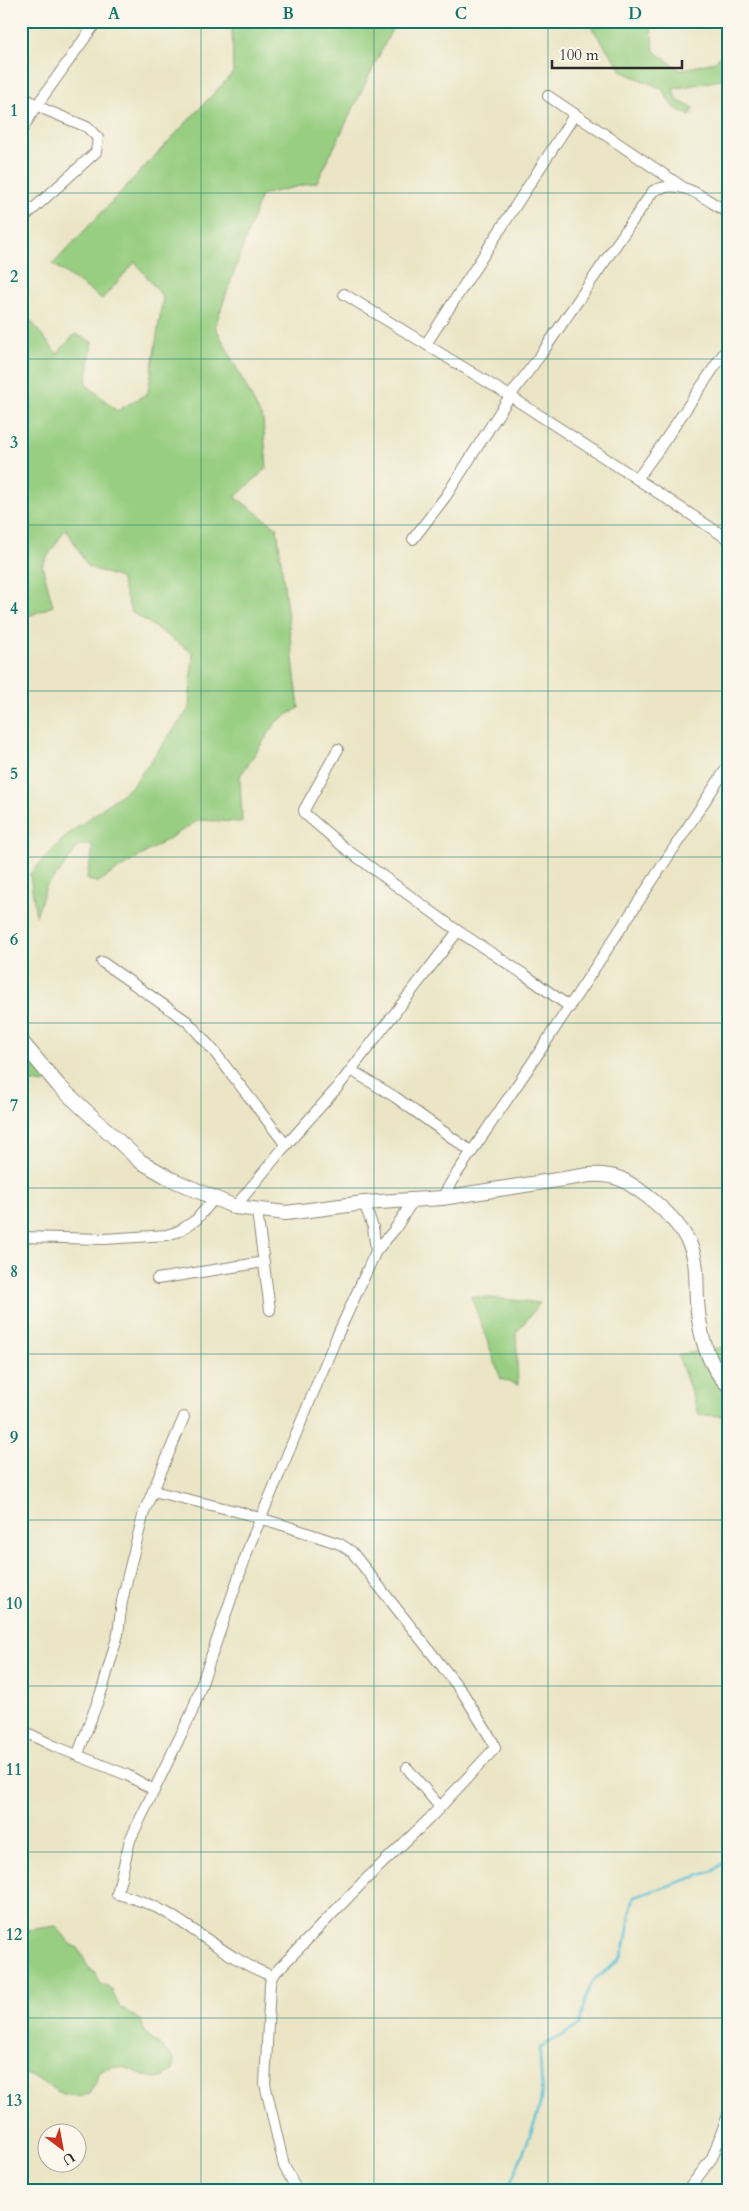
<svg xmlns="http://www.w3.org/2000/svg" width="749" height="2211" font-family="Cardo,serif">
	<rect width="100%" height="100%" fill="#fbf7ec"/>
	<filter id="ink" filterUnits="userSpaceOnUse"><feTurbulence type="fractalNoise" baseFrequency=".02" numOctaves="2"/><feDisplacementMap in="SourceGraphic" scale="10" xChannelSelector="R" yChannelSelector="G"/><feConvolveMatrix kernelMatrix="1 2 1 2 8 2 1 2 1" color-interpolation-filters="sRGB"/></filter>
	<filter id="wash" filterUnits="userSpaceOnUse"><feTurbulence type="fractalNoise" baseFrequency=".0096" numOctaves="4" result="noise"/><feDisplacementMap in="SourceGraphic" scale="20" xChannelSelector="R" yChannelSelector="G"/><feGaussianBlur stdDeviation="1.12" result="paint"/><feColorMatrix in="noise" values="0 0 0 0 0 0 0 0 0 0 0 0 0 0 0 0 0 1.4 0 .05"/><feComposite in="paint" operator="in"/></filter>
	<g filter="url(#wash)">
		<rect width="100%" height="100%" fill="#ebe5c6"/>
		<g fill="#97ce81" stroke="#617c56">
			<path d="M232 21H396L317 182 261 195 215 326 263 420 267 468 235 497 277 528 299 708 277 721 240 776 242 822 199 820 98 882 87 880C87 867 94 857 92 845H79L59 873 46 886 36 916 30 874 66 836 132 786 189 709 193 653 131 611 120 578 88 567 66 528 42 565 53 606 21 619V330L31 321 57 354 75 334 92 342 86 384 117 411 148 393 163 297 135 262 102 299 53 264 233 73Z"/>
			<polygon points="587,21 650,21 654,51 680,70 714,62 728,49 728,76 725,79 673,89 678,101 693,108 690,116 673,107 661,88 623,72"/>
			<polygon points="21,1039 54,1073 44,1084 21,1080"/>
			<polygon points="471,1296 540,1303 516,1333 518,1385 501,1379"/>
			<polygon points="722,1347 728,1356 728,1416 699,1415 678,1355"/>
			<path d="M56 1926 71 1944 78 1948 90 1970 96 1973 100 1983 111 1989 119 2006 141 2021 145 2033 174 2058 173 2071C170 2072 166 2076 163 2077 142 2083 125 2055 98 2072L96 2082 89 2094C52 2103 46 2073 21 2075V1931Z"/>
		</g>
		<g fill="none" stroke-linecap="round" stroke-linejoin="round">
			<path stroke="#59c0d6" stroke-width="2.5" d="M508 2190C518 2162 533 2134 540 2105 544 2086 539 2066 540 2047L579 2026C582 2014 587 1985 596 1978 604 1971 613 1967 620 1958 629 1944 628 1913 634 1897L713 1871 728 1859"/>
		</g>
	</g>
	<g filter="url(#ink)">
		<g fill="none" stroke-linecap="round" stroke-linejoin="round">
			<defs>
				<g id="minor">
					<polyline points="21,96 46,110 87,127 98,138 96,152 21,220"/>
					<polyline points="548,96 681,186"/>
					<polyline points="21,131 37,105 97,21"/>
					<polyline points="344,294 510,396 637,479"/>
					<polyline points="426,344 575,114"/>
					<polyline points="728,347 659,449 637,479 728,539"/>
					<path d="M413 539 446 496 510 396 542 353 653 191C682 177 704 198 728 213"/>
					<polyline points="338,749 304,810 305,814 346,849 458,931"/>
					<polyline points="102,962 188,1022 213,1050 286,1145"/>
					<polyline points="351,1070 395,1097 472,1152"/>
					<polyline points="442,1198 453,1179 530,1066 728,766"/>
					<polyline points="364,1203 373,1227 376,1251"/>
					<polyline points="235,1207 280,1152 337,1088 458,931 525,975 570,1007"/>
					<polyline points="257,1211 270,1310"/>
					<polyline points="21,1237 105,1239 167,1235 179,1231 196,1220 214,1199"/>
					<polyline points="157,1279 264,1262"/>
					<polyline points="153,1491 184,1417"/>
					<polyline points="21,1730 54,1746 127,1775 154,1790"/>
					<path d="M78 1754 103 1687 118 1634 122 1601 129 1571 144 1512 153 1491 236 1511 286 1526 340 1544 352 1552 463 1693 493 1742 495 1748 430 1818 364 1881 272 1976C234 1962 202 1934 167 1913 151 1904 134 1898 117 1894L130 1840 192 1712 250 1544 337 1336 376 1251 395 1229 414 1199"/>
					<polyline points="407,1768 440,1807"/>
					<polyline points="272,1976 270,1984 265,2084 284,2166 297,2190"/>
					<polyline points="688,2190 712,2158 728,2115"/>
				</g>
				<g id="secondary">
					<polyline points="21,806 21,809"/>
					<path d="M21 1041 59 1086 140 1161 171 1179 235 1207 286 1213 364 1203 442 1198 589 1175C615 1173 626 1180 647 1196 664 1209 681 1225 690 1245 698 1262 696 1282 697 1301 699 1331 706 1364 728 1385"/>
				</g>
			</defs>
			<use href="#minor" stroke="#8b8878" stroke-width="12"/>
			<use href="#secondary" stroke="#8b8878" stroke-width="16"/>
			<use href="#minor" stroke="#fff" stroke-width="10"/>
			<use href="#secondary" stroke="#fff" stroke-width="14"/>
		</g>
	</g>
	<path fill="none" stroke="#0f766e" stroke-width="1" stroke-opacity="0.55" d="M201 21V2190M374 21V2190M548 21V2190M21 193H728M21 359H728M21 525H728M21 691H728M21 857H728M21 1023H728M21 1188H728M21 1354H728M21 1520H728M21 1686H728M21 1852H728M21 2018H728"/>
	<rect width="749" height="2211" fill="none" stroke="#fbf7ec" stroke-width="55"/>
	<g transform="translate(62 2148) rotate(148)"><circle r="24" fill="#fbf7ec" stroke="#a8a59f"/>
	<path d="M0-4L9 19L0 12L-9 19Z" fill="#c8321e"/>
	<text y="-8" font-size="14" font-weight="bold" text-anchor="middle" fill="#2b2b2b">U</text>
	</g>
	<path d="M552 60v8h130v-8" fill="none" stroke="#2b2b2b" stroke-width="2.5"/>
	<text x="559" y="60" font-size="15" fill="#2b2b2b" stroke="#fbf7ec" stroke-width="4" paint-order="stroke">100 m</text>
	<rect x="28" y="28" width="694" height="2156" fill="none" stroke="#0f766e" stroke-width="2"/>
	<g font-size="16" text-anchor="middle" font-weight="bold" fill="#0f766e">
		<text x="114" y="19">A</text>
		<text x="288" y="19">B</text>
		<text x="461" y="19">C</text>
		<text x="635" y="19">D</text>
		<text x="14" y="116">1</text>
		<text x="14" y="282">2</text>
		<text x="14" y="448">3</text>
		<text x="14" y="614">4</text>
		<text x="14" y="779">5</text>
		<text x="14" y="945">6</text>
		<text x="14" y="1111">7</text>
		<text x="14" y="1277">8</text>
		<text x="14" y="1443">9</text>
		<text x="14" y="1609">10</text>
		<text x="14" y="1775">11</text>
		<text x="14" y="1940">12</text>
		<text x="14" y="2106">13</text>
	</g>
</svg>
